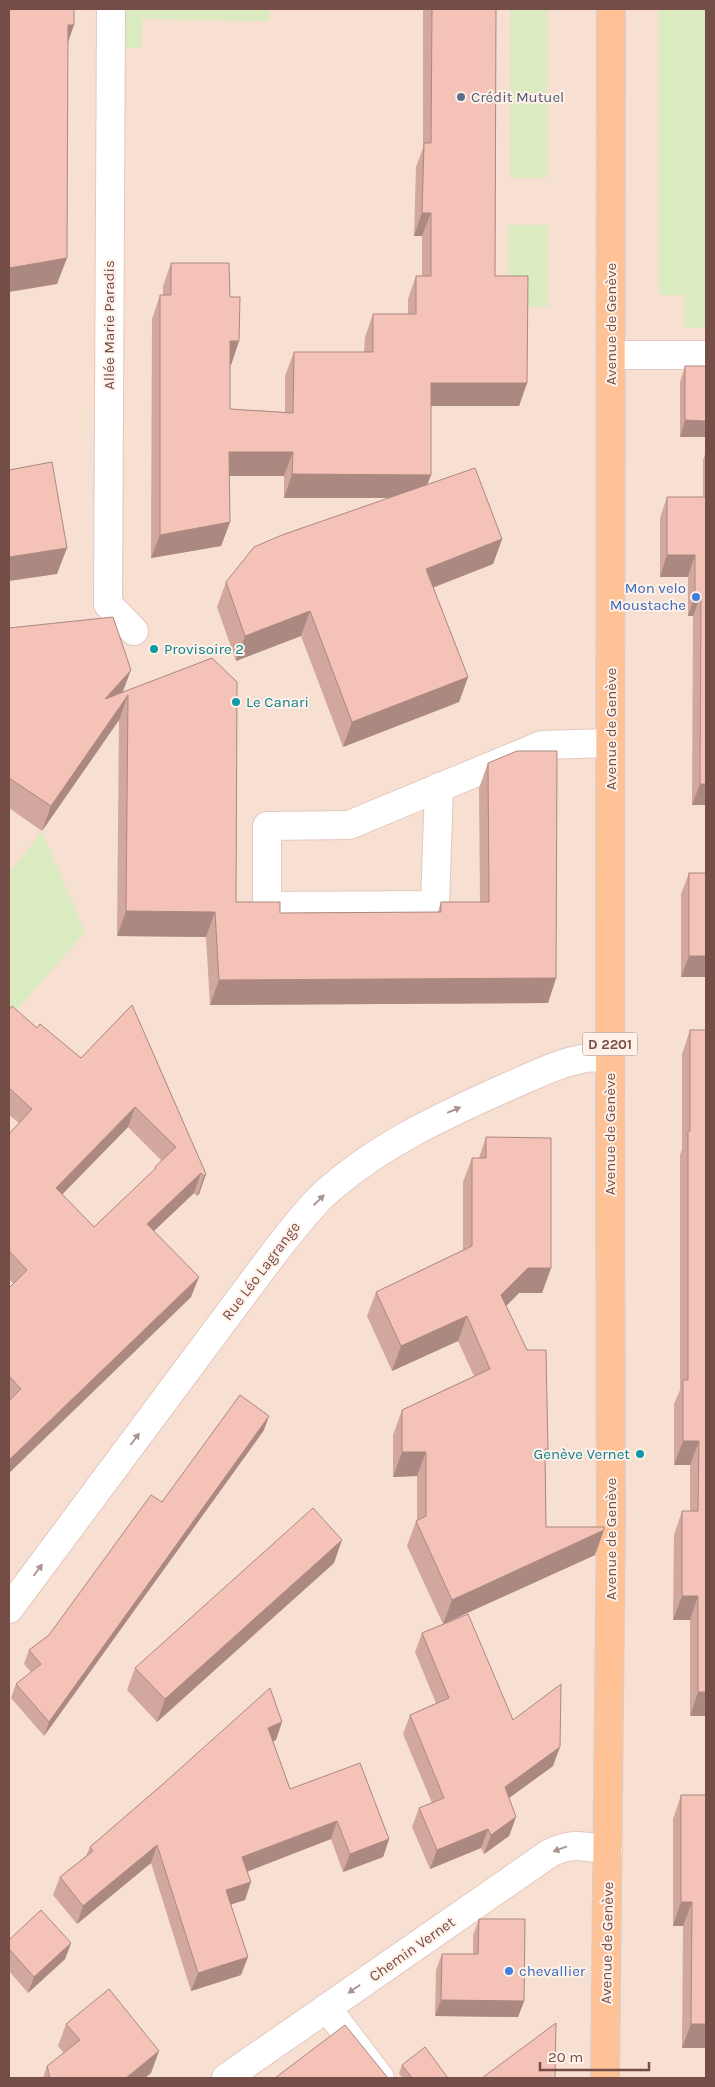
<svg xmlns="http://www.w3.org/2000/svg" width="715" height="2087" font-family="Karla,sans-serif">
	<rect width="100%" height="100%" fill="#fdece1"/>
	<rect fill="#f7dfd2" x="9" y="9" width="697" height="2069"/>
	<g fill="#daebbf">
		<polygon points="119,9 269,9 269,21 142,19 141,48 118,48"/>
		<rect x="510" y="9" width="37" height="169"/>
		<polygon points="659,9 706,9 706,328 685,328 685,295 659,295"/>
		<polygon points="509,225 548,225 548,307 519,307 509,299"/>
		<polygon points="42,832 85,932 9,1019 9,873"/>
	</g>
	<g fill="none" stroke-linecap="round" stroke-linejoin="round">
		<defs>
			<g id="minor">
				<polyline points="111,9 108,604 134,631"/>
				<polyline points="611,355 706,355"/>
				<polyline points="439,787 435,905 267,906 267,826 349,825 542,745 610,743"/>
				<path d="M9 1609 268 1261C285 1239 302 1216 322 1196 375 1147 440 1117 505 1088 531 1077 559 1062 587 1058 594 1057 603 1058 610 1059"/>
				<polyline points="327,2008 380,2078"/>
				<path d="M226 2078 550 1853C572 1842 584 1846 608 1850"/>
			</g>
			<polyline id="major" points="605,2078 611,1517 610,1116 611,9"/>
		</defs>
		<use href="#minor" stroke="#e4c8bf" stroke-width="30"/>
		<use href="#major" stroke="#d8cdcb" stroke-width="30"/>
		<use href="#minor" stroke="#fff" stroke-width="28"/>
		<use href="#major" stroke="#ffc196" stroke-width="28"/>
	</g>
	<g fill="#d2a79d" fill-rule="evenodd">
		<polygon points="423,9 496,9 495,276 527,383 519,406 431,406 431,475 427,485 502,539 493,564 433,587 468,677 459,702 343,747 301,636 236,661 217,607 226,582 388,498 284,498 284,476 229,476 230,522 221,546 151,558 152,319 160,295 163,295 163,286 171,263 230,297 239,341 231,365 230,365 230,409 285,412 285,376 294,352 364,352 365,337 373,314 408,314 408,299 416,276 422,276 422,236 414,236 416,167 423,148"/>
		<polygon points="685,366 706,366 706,437 680,437 680,382"/>
		<polygon points="706,451 706,805 692,805 693,616 688,616 688,577 660,577 660,518 667,497 703,497 703,460"/>
		<polygon points="9,628 123,693 212,658 236,902 280,913 438,912 441,902 480,902 479,788 488,763 556,978 548,1003 210,1005 206,937 117,936 119,720 42,831 9,808"/>
		<polygon points="689,873 706,977 681,977 681,894"/>
		<path d="M132 1005 206 1174 199 1194 197 1196 194 1193 154 1231 191 1297 9 1473V1288L14 1284 9 1279V1134L19 1123 9 1115V1010L37 1028 81 1058ZM128 1127 162 1161 155 1167 154 1171 94 1227 62 1194Z"/>
		<polygon points="690,1030 706,1716 690,1716 690,1620 673,1620 674,1535 682,1511 690,1511 690,1465 674,1465 674,1404 680,1390 680,1155 682,1149 682,1054"/>
		<polygon points="486,1137 551,1268 542,1293 519,1293 506,1306 545,1456 546,1527 595,1555 445,1623 513,1720 553,1766 509,1798 516,1817 509,1836 484,1854 481,1848 430,1869 412,1827 419,1808 432,1803 403,1734 410,1715 436,1703 415,1652 422,1633 443,1624 407,1546 416,1521 417,1520 417,1476 393,1477 393,1435 402,1410 474,1376 458,1341 392,1371 367,1316 376,1292 463,1250 463,1182 472,1158 479,1158"/>
		<polygon points="264,1430 44,1736 11,1698 16,1684 31,1672 24,1664 29,1650 49,1635 162,1502"/>
		<polygon points="334,1563 157,1722 127,1690 135,1668"/>
		<polygon points="276,1740 273,1742 290,1789 389,1839 383,1857 343,1872 331,1839 247,1871 245,1900 231,1904 241,1975 191,1991 151,1863 77,1924 53,1895 60,1877 86,1856 90,1847 163,1784"/>
		<polygon points="681,1795 706,1795 706,2048 682,2048 683,1926 673,1926 673,1819"/>
		<polygon points="479,1919 524,2001 518,2017 435,2016 436,1970 442,1954 473,1954 473,1935"/>
		<polygon points="9,1940 71,1943 65,1959 28,1993 9,1971"/>
		<polygon points="66,2024 151,2073 145,2078 50,2078 64,2053 58,2046"/>
		<polygon points="402,2065 448,2078 403,2078 399,2074"/>
		<polygon points="47,2066 50,2078 43,2078"/>
	</g>
	<g fill="#ab8880">
		<polygon points="68,25 74,25 65,51"/>
		<polygon points="422,213 431,213 422,236 414,236"/>
		<polygon points="67,258 57,284 9,292 9,268"/>
		<polygon points="230,341 239,341 231,365 221,365"/>
		<polygon points="431,383 527,383 519,406 423,406"/>
		<polygon points="685,420 706,421 706,437 680,437"/>
		<polygon points="229,452 293,452 284,476 221,476"/>
		<polygon points="292,474 431,475 422,498 284,498"/>
		<polygon points="230,522 221,546 151,558 160,535"/>
		<polygon points="502,539 493,564 417,594 426,569"/>
		<polygon points="67,548 57,574 9,581 9,557"/>
		<polygon points="667,555 695,555 688,577 660,577"/>
		<polygon points="695,595 701,595 693,616 688,616"/>
		<polygon points="310,611 301,636 236,661 245,636"/>
		<polygon points="131,670 122,694 105,699"/>
		<polygon points="468,677 459,702 343,747 352,722"/>
		<polygon points="128,695 119,720 42,831 51,806"/>
		<polygon points="700,784 706,784 706,805 692,805"/>
		<polygon points="126,911 215,912 206,937 117,936"/>
		<polygon points="689,956 706,956 706,977 681,977"/>
		<polygon points="556,978 548,1003 210,1005 219,980"/>
		<polygon points="135,1107 128,1127 49,1208 56,1188"/>
		<polygon points="201,1173 194,1193 140,1244 147,1224"/>
		<polygon points="206,1174 199,1194 197,1196 204,1176"/>
		<polygon points="528,1268 551,1268 542,1293 519,1293 492,1320 501,1295"/>
		<polygon points="199,1277 191,1297 9,1473 9,1460"/>
		<polygon points="467,1316 458,1341 392,1371 401,1346"/>
		<polygon points="269,1416 264,1430 44,1736 49,1722"/>
		<polygon points="683,1441 699,1441 690,1465 674,1465"/>
		<polygon points="402,1452 426,1452 417,1476 393,1477"/>
		<polygon points="604,1530 595,1555 443,1624 452,1600"/>
		<polygon points="342,1540 334,1563 157,1722 165,1699"/>
		<polygon points="682,1596 698,1596 690,1620 673,1620"/>
		<polygon points="698,1692 706,1692 706,1716 690,1716"/>
		<polygon points="282,1722 276,1740 261,1746 268,1728"/>
		<polygon points="560,1747 553,1766 498,1806 505,1787"/>
		<polygon points="516,1817 509,1836 484,1854 491,1835"/>
		<polygon points="337,1821 331,1839 236,1876 242,1857"/>
		<polygon points="488,1829 481,1848 430,1869 437,1850"/>
		<polygon points="389,1839 383,1857 343,1872 350,1854"/>
		<polygon points="157,1845 151,1863 77,1924 83,1906"/>
		<polygon points="251,1882 245,1900 220,1908 226,1890"/>
		<polygon points="681,1902 692,1902 683,1926 673,1926"/>
		<polygon points="71,1943 65,1959 28,1993 34,1977"/>
		<polygon points="248,1957 241,1975 191,1991 198,1973"/>
		<polygon points="441,2000 524,2001 518,2017 435,2016"/>
		<polygon points="691,2024 706,2024 706,2048 682,2048"/>
		<polygon points="159,2051 151,2073 145,2078 126,2078"/>
	</g>
	<g fill="#f4c2b7" stroke="#ab8880" fill-rule="evenodd">
		<polygon points="9,9 74,9 74,25 68,25 67,258 9,268"/>
		<polygon points="432,9 496,9 495,276 528,276 527,383 431,383 431,475 292,474 293,452 229,452 230,522 160,535 160,295 171,295 171,263 229,263 230,297 240,297 239,341 230,341 230,409 293,413 294,352 373,352 373,314 416,314 416,276 431,276 431,213 422,213 424,143 431,143"/>
		<polygon points="685,366 706,366 706,421 685,420"/>
		<polygon points="52,462 67,548 9,557 9,470"/>
		<polygon points="475,468 502,539 426,569 468,677 352,722 310,611 245,636 226,582 254,547 282,535"/>
		<polygon points="667,497 706,497 706,784 700,784 701,595 695,595 695,555 667,555"/>
		<polygon points="113,617 131,670 105,699 212,658 237,682 236,902 280,902 280,913 441,912 441,902 489,902 488,763 517,751 557,751 556,978 219,980 215,912 126,911 128,695 51,806 9,778 9,628"/>
		<rect x="689" y="873" width="17" height="83"/>
		<path d="M132 1005 206 1174 204 1176 201 1173 147 1224 199 1277 9 1460V1401L21 1389 9 1376V1288L27 1270 9 1251V1134L32 1109 9 1088V1010L12 1006 37 1028 40 1024 81 1058ZM135 1107 176 1147 155 1167 156 1168 94 1227 56 1188Z"/>
		<polygon points="690,1030 706,1030 706,1692 698,1692 698,1596 682,1596 682,1511 698,1511 699,1441 683,1441 683,1380 688,1380 688,1131 690,1131"/>
		<polygon points="486,1137 551,1138 551,1268 528,1268 501,1295 527,1350 546,1350 548,1449 545,1449 546,1527 604,1527 604,1530 452,1600 416,1521 426,1516 426,1452 402,1452 402,1410 490,1369 467,1316 401,1346 376,1292 472,1246 472,1158 486,1158"/>
		<polygon points="240,1395 269,1416 49,1722 16,1684 41,1664 29,1650 49,1635 151,1495 162,1502"/>
		<polygon points="313,1508 342,1540 165,1699 135,1668"/>
		<polygon points="468,1614 513,1720 561,1684 560,1747 505,1787 516,1817 491,1835 488,1829 437,1850 419,1808 444,1798 410,1715 449,1698 422,1633"/>
		<polygon points="270,1688 282,1722 268,1728 290,1789 360,1763 389,1839 350,1854 337,1821 242,1857 251,1882 226,1890 248,1957 198,1973 157,1845 83,1906 60,1877 93,1851 90,1847 163,1784"/>
		<polygon points="681,1795 706,1795 706,2024 691,2024 692,1902 681,1902"/>
		<polygon points="41,1910 71,1943 34,1977 9,1949 9,1940"/>
		<polygon points="479,1919 525,1919 524,2001 441,2000 442,1954 478,1954"/>
		<polygon points="109,1989 159,2051 126,2078 50,2078 47,2066 80,2040 66,2024"/>
		<polygon points="556,2023 555,2078 482,2078"/>
		<polygon points="345,2025 388,2078 275,2078"/>
		<polygon points="425,2047 448,2078 412,2078 402,2065"/>
	</g>
	<defs><path id="oneway-solid" d="M-6-.8H1V-3.2L6.5 0L1 3.2V.8H-6Z" transform="scale(1.25)"/></defs>
	<g fill="#ac9491">
		<use href="#oneway-solid" transform="translate(454 1110) rotate(-23)"/>
		<use href="#oneway-solid" transform="translate(319 1200) rotate(-44)"/>
		<use href="#oneway-solid" transform="translate(135 1439) rotate(-53)"/>
		<use href="#oneway-solid" transform="translate(38 1570) rotate(-53)"/>
		<use href="#oneway-solid" transform="translate(560 1849) rotate(160)"/>
		<use href="#oneway-solid" transform="translate(354 1989) rotate(145)"/>
	</g>
	<circle fill="#5c6f8a" stroke="#fff1e8" stroke-width="2" cx="461" cy="97" r="5"/>
	<g fill="#3f7fe0" stroke="#fff1e8" stroke-width="2">
		<circle cx="696" cy="597" r="5"/>
		<circle cx="509" cy="1971" r="5"/>
	</g>
	<g fill="#0f9aa8" stroke="#fff1e8" stroke-width="2">
		<circle cx="154" cy="649" r="5"/>
		<circle cx="236" cy="702" r="5"/>
		<circle cx="640" cy="1454" r="5"/>
	</g>
	<g text-anchor="middle" dominant-baseline="central" stroke-width="4" stroke-linejoin="round" paint-order="stroke">
		<rect fill="#fff1e8" stroke="#9e7e77" stroke-width="1" x="582.5" y="1032.5" width="55" height="23" rx="4"/>
		<g font-size="14" font-weight="bold" fill="#754d47">
			<text x="610" y="1044">D 2201</text>
		</g>
		<g font-size="15" fill="#4e5e75" stroke="#fff1e8" text-anchor="start">
			<text x="471" y="97">Crédit Mutuel</text>
		</g>
		<g font-size="15" fill="#754d47" stroke="#fff1e8">
			<text transform="translate(611 324) rotate(-90)">Avenue de Genève</text>
			<text transform="translate(109 325) rotate(-90)">Allée Marie Paradis</text>
			<text transform="translate(611 729) rotate(-90)">Avenue de Genève</text>
			<text transform="translate(610 1134) rotate(-90)">Avenue de Genève</text>
			<text transform="translate(261 1271) rotate(-53)">Rue Léo Lagrange</text>
			<text transform="translate(611 1539) rotate(-90)">Avenue de Genève</text>
			<text transform="translate(607 1943) rotate(-89)">Avenue de Genève</text>
			<text transform="translate(412 1949) rotate(-35)">Chemin Vernet</text>
		</g>
		<g font-size="15" fill="#366cbe" stroke="#fff1e8" text-anchor="end">
			<text x="686" y="588">Mon velo<tspan x="686" dy="17">Moustache</tspan></text>
			<text x="519" y="1971" text-anchor="start">chevallier</text>
		</g>
		<g font-size="15" fill="#0d838f" stroke="#fff1e8" text-anchor="start">
			<text x="164" y="649">Provisoire 2</text>
			<text x="246" y="702">Le Canari</text>
			<text x="630" y="1454" text-anchor="end">Genève Vernet</text>
		</g>
	</g>
	<rect width="715" height="2087" fill="none" stroke="#754d47" stroke-width="20"/>
	<path d="M540 2062v8h109v-8" fill="none" stroke="#754d47" stroke-width="2.5"/>
	<text x="548" y="2062" font-size="15" fill="#754d47" stroke="#fff1e8" stroke-width="4" paint-order="stroke">20 m</text>
</svg>
